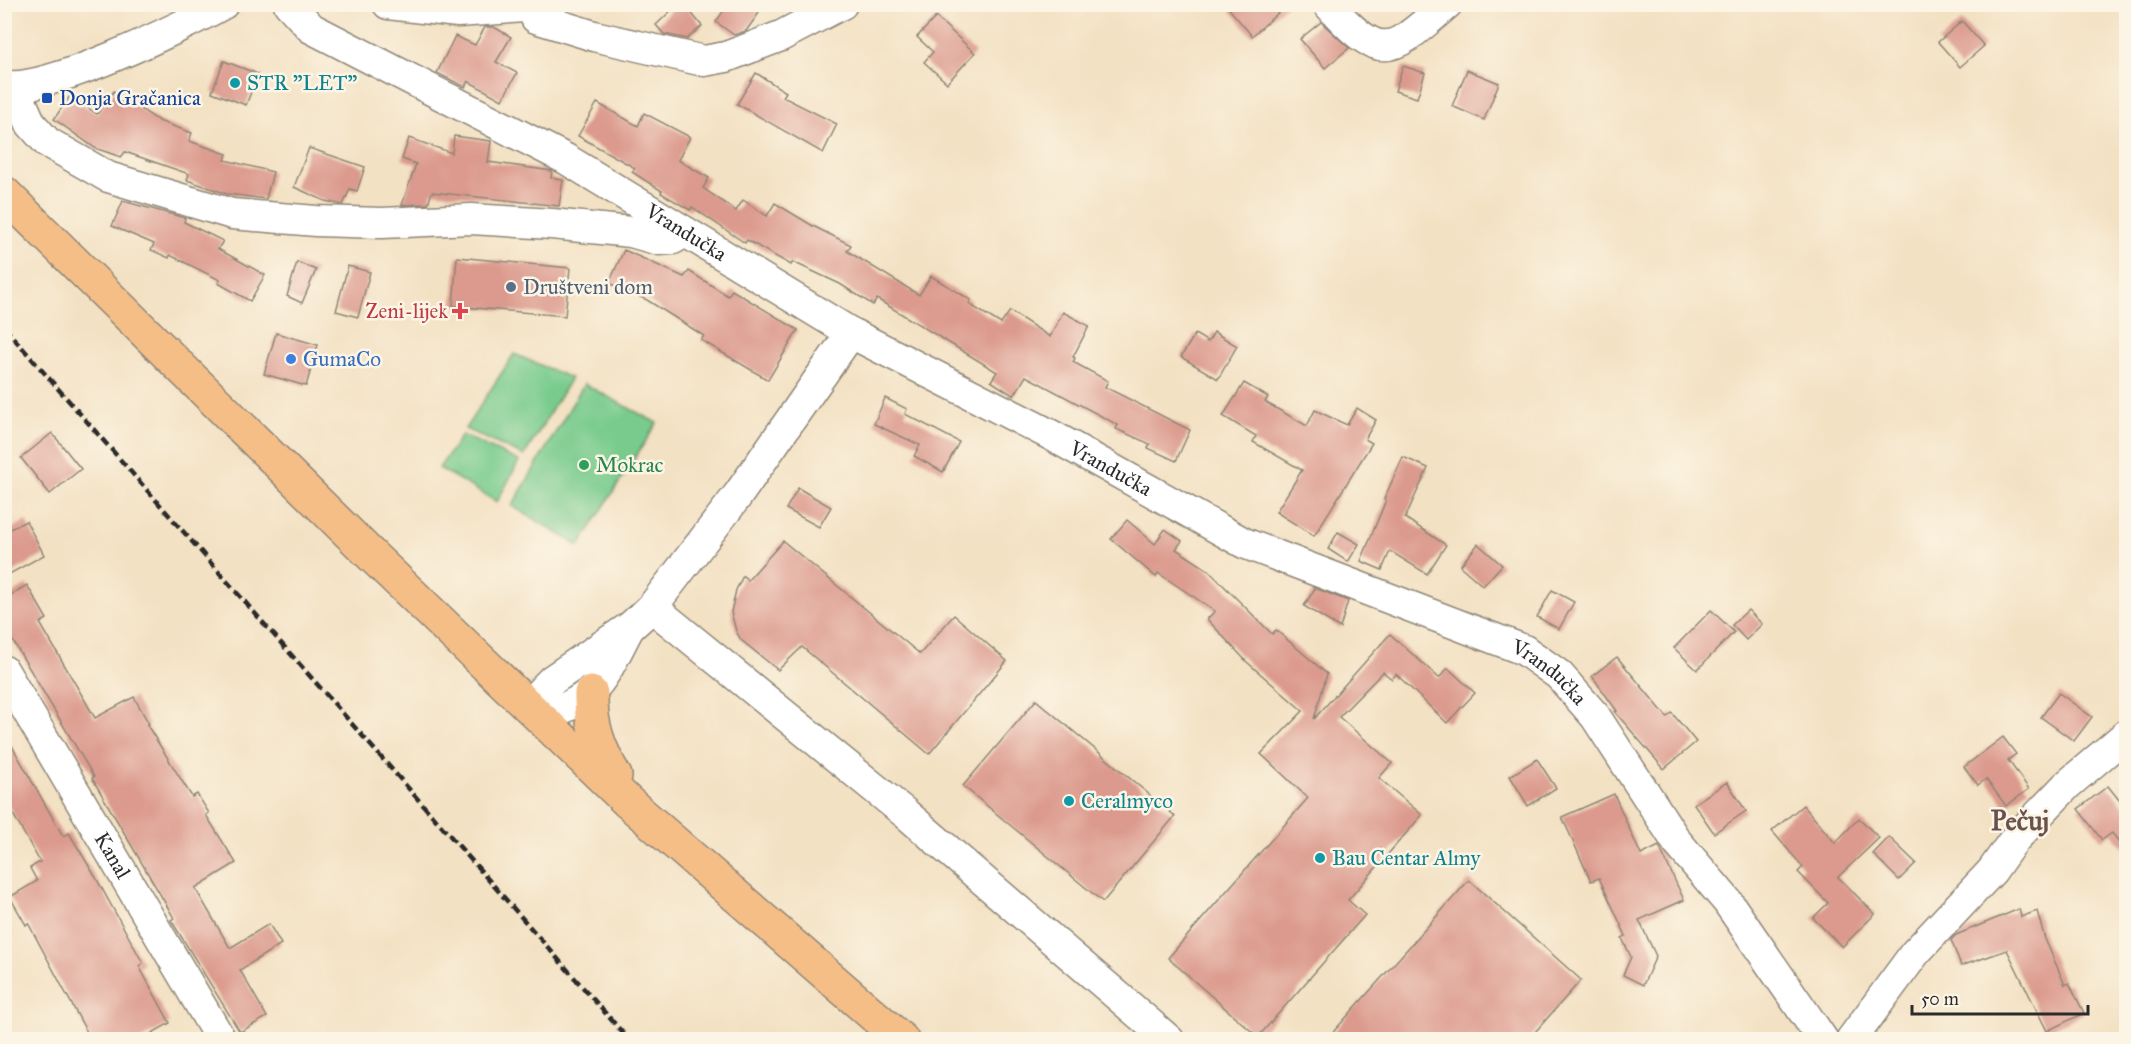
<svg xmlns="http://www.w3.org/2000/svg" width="2131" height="1044" font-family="'IM FELL Great Primer',serif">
	<rect width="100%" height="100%" fill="#fcf5e5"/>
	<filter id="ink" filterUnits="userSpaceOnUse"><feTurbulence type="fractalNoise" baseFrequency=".0167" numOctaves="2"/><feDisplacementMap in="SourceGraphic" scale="12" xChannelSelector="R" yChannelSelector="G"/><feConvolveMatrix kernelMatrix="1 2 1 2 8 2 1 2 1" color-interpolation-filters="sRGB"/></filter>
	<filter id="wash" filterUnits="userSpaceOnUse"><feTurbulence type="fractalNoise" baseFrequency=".008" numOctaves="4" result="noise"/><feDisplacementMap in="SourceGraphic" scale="24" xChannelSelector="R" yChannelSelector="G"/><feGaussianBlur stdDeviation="1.35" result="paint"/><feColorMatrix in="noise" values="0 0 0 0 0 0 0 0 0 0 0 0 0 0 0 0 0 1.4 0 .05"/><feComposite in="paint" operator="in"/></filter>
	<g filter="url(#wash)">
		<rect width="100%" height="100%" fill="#f3e1c3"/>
		<g fill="#78cb8d" stroke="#527b5c" stroke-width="1.5">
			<polygon points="514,354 571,378 524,456 465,429"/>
			<polygon points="584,384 657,423 579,546 512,506"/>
			<polygon points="462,435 519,461 497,502 439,468"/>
		</g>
		<g id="blocks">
			<g fill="#db9a8d">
				<polygon points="678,4 684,4 702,26 687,39 664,34 656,25"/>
				<polygon points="728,4 747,4 759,13 746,31 734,35 716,22"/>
				<polygon points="1225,4 1288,4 1252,36"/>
				<polygon points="936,17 975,53 947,83 924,62 933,52 917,37"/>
				<polygon points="1962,21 1984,46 1960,67 1938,42"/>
				<polygon points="1321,22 1349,48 1325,68 1300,39"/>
				<polygon points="485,27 494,27 511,37 496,62 517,73 502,100 468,81 465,87 437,73 455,36 475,45"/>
				<polygon points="224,61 258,74 246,105 212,92"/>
				<polygon points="1403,66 1425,73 1417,98 1395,91"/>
				<polygon points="1467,70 1499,83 1484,120 1452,106"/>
				<polygon points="756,73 786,92 783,97 837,124 823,153 737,104"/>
				<polygon points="114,91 159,121 192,133 189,141 227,154 225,160 273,172 266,199 227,194 187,180 189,174 125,152 121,157 95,148 54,119 70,96 97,114"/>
				<polygon points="597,103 638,126 644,113 690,137 678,160 709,178 703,188 736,211 743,200 767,216 775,203 813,226 851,245 847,251 919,295 931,276 971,300 969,304 1001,324 1010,311 1050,337 1063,312 1089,326 1073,357 1075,358 1073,362 1108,381 1105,387 1190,430 1176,461 1148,448 1150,444 1116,429 1118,425 1026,376 1014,396 991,381 997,372 877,299 873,305 840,284 793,262 791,265 747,240 745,243 692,207 690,210 661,193 662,191 632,172 635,168 578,136"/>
				<polygon points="454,136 491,141 488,162 552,171 551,178 563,180 559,206 432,192 428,204 402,205 416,164 402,159 409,138 452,153"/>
				<polygon points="309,148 365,167 357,191 350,189 343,205 325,201 294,187"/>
				<polygon points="123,201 185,218 184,222 223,241 218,249 265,275 250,301 218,283 220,280 170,255 169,258 151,250 154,244 112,226"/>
				<polygon points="624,250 684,277 689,271 728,296 732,290 798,330 768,380 701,340 704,336 647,300 609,283"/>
				<polygon points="457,257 570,268 565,316 453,306"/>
				<polygon points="297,262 316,270 302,303 287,296"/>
				<polygon points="348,266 370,272 358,317 336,311"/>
				<polygon points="1214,332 1237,346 1218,379 1181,357 1195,334 1208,342"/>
				<polygon points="276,333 318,345 306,386 264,374"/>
				<polygon points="1244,383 1268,397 1265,402 1307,426 1315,410 1347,425 1357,408 1376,420 1365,439 1372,443 1314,536 1276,512 1302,470 1253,442 1256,436 1223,416"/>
				<polygon points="885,398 907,409 905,414 959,442 943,472 914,456 920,445 874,424"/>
				<polygon points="52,433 81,469 50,494 21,458"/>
				<polygon points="1403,457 1428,468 1405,518 1446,545 1427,574 1390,551 1382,570 1361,561 1386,500 1384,499"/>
				<polygon points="798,488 831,507 819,527 786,509"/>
				<polygon points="1127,520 1155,544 1165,529 1182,541 1176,549 1207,569 1272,634 1276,630 1327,674 1314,719 1390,634 1439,678 1448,668 1475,693 1447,723 1396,674 1392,679 1383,672 1339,717 1392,763 1379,778 1422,815 1348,900 1365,915 1258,1037 1168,958 1308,798 1261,754 1303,711 1247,662 1207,619 1215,611 1158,573 1156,577 1111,539"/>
				<polygon points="26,521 44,555 4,577 4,532"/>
				<polygon points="1338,532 1359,544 1348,562 1328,549"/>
				<polygon points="783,541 920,654 954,615 1007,661 929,754 802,647 778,670 741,640 736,631 731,612 736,590 743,576 748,580"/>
				<polygon points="1478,544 1502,565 1483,586 1460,566"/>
				<polygon points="27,585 47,619 40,623 95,718 134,697 149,724 147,725 192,797 197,794 209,813 206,815 236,863 195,888 230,948 269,924 281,944 240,970 267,1017 240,1032 171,920 174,918 92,778 94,777 4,626 4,599"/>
				<polygon points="1315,588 1348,601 1340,628 1304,606"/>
				<polygon points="1552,590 1574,602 1559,629 1537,617"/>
				<polygon points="1711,610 1734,632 1697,670 1674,648"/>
				<polygon points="1748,610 1762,624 1746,640 1732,625"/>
				<polygon points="1617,657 1667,717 1672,713 1696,742 1664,769 1615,712 1617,711 1592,676"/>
				<polygon points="2059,693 2092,717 2074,741 2041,717"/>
				<polygon points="1036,700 1175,816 1103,902 963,786"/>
				<polygon points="4,732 63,836 69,833 95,876 143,963 139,966 170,1023 140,1040 91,1040 28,923 26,925 10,897 37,881 30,868 40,862 4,798"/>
				<polygon points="2003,737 2016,754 2008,760 2029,789 2006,806 1986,779 1978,785 1964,767"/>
				<polygon points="1537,759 1556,788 1528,806 1510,776"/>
				<polygon points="1727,782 1746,811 1714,833 1694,804"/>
				<polygon points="2108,786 2127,810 2127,852 2112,833 2102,840 2078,809"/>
				<polygon points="1614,794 1641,855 1659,846 1684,900 1639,920 1656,956 1643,985 1623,975 1631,957 1622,938 1626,936 1599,878 1591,881 1562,817"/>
				<polygon points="1803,805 1835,843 1859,818 1879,838 1838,877 1875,914 1842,947 1813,918 1828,903 1798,872 1803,867 1772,831"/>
				<polygon points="1889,837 1916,863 1899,880 1873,854"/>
				<polygon points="1469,880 1581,980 1528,1040 1326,1040"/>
				<polygon points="2019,909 2021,917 2037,911 2045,939 2065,985 2069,983 2084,1013 2047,1031 2007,950 1961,966 1951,940 1956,935"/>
			</g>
		</g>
	</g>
	<g filter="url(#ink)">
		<use href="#blocks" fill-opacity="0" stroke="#8f8677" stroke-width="1.5"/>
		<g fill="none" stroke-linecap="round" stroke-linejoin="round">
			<defs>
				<g id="minor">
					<path id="s1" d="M289 4 311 28 566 159 851 333 1051 435 1244 543 1524 650 1559 675 1595 716 1677 842 1727 901 1823 1040"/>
					<polyline points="388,4 458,12 552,5"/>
					<path d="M1328 4C1383 65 1390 53 1447 4"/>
					<polyline points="532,8 536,18 594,36 704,61 726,57 781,36 842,4"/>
					<path d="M4 85C41 96 186 25 223 4"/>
					<polyline points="15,88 31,124 47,142 108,177 232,214 316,221 382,223 471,219 552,224 631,232 659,240 673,239 685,232"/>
					<polyline points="652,607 905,813 1169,1040"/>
					<path id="s2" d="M4 671 221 1040"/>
					<polyline points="529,704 552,680 630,627 652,607 738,495 851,333"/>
					<path d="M541 715C597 702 603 677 628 630"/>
					<polyline points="1851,1040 1915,953 1992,871 2014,840 2067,785 2126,735"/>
				</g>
				<g id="major">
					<polyline points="4,193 366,550 628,802 902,1040"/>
					<path d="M591 693C590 725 599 749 615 776"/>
				</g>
			</defs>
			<use href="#minor" stroke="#8f8677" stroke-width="33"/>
			<use href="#major" stroke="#8f8677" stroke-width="36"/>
			<use href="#minor" stroke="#fff" stroke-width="30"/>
			<use href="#major" stroke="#f6be87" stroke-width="33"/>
			<polyline stroke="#2b2b2b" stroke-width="4.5" stroke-dasharray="9 4.5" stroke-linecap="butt" points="4,327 629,1040"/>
		</g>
	</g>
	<g fill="#0f9aa8" stroke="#fcf5e5" stroke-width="2">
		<circle cx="235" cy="83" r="6"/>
		<circle cx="1069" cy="801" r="6"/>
		<circle cx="1320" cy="858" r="6"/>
	</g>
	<rect fill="#1a4fb4" stroke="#fcf5e5" stroke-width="2" x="41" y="92" width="12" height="12" rx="3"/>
	<circle fill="#5c6f8a" stroke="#fcf5e5" stroke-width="2" cx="511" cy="287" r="6"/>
	<path fill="#e0444e" stroke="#fcf5e5" stroke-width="2" d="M457 302h6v6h6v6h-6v6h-6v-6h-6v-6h6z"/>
	<circle fill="#3f7fe0" stroke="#fcf5e5" stroke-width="2" cx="291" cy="359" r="6"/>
	<circle fill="#2e9e5b" stroke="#fcf5e5" stroke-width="2" cx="584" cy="465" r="6"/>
	<g text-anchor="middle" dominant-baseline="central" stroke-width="5" stroke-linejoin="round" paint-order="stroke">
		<g font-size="21" fill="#0d838f" stroke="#fcf5e5" text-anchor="start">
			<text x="247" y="83">STR "LET"</text>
			<text x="1081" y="801">Ceralmyco</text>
			<text x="1332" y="858">Bau Centar Almy</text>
		</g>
		<g font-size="21" fill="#164399" stroke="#fcf5e5" text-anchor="start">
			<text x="59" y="98">Donja Gračanica</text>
		</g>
		<g font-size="21" fill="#2b2b2b" stroke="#fcf5e5">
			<text stroke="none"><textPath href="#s1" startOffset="460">Vrandučka</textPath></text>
			<text stroke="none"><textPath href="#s1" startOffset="946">Vrandučka</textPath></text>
			<text stroke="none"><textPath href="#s1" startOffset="1432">Vrandučka</textPath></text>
			<text stroke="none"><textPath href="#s2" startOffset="214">Kanal</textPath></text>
		</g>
		<g font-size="21" fill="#4e5e75" stroke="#fcf5e5" text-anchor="start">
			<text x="523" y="287">Društveni dom</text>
		</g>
		<g font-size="21" fill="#be3a42" stroke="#fcf5e5" text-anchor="end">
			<text x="448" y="311">Zeni-lijek</text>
		</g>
		<g font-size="21" fill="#366cbe" stroke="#fcf5e5" text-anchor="start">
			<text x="303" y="359">GumaCo</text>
		</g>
		<g font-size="21" fill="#27864d" stroke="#fcf5e5" text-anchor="start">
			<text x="596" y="465">Mokrac</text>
		</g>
		<g font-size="27" font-weight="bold" fill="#69524d" stroke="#fcf5e5">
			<text x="2020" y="820">Pečuj</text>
		</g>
	</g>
	<rect width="2131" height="1044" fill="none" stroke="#fcf5e5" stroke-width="24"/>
	<path d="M1912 1005v9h176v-9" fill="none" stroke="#2b2b2b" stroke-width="3"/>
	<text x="1921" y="1005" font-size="18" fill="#2b2b2b" stroke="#fcf5e5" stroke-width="4.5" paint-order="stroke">50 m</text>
</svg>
